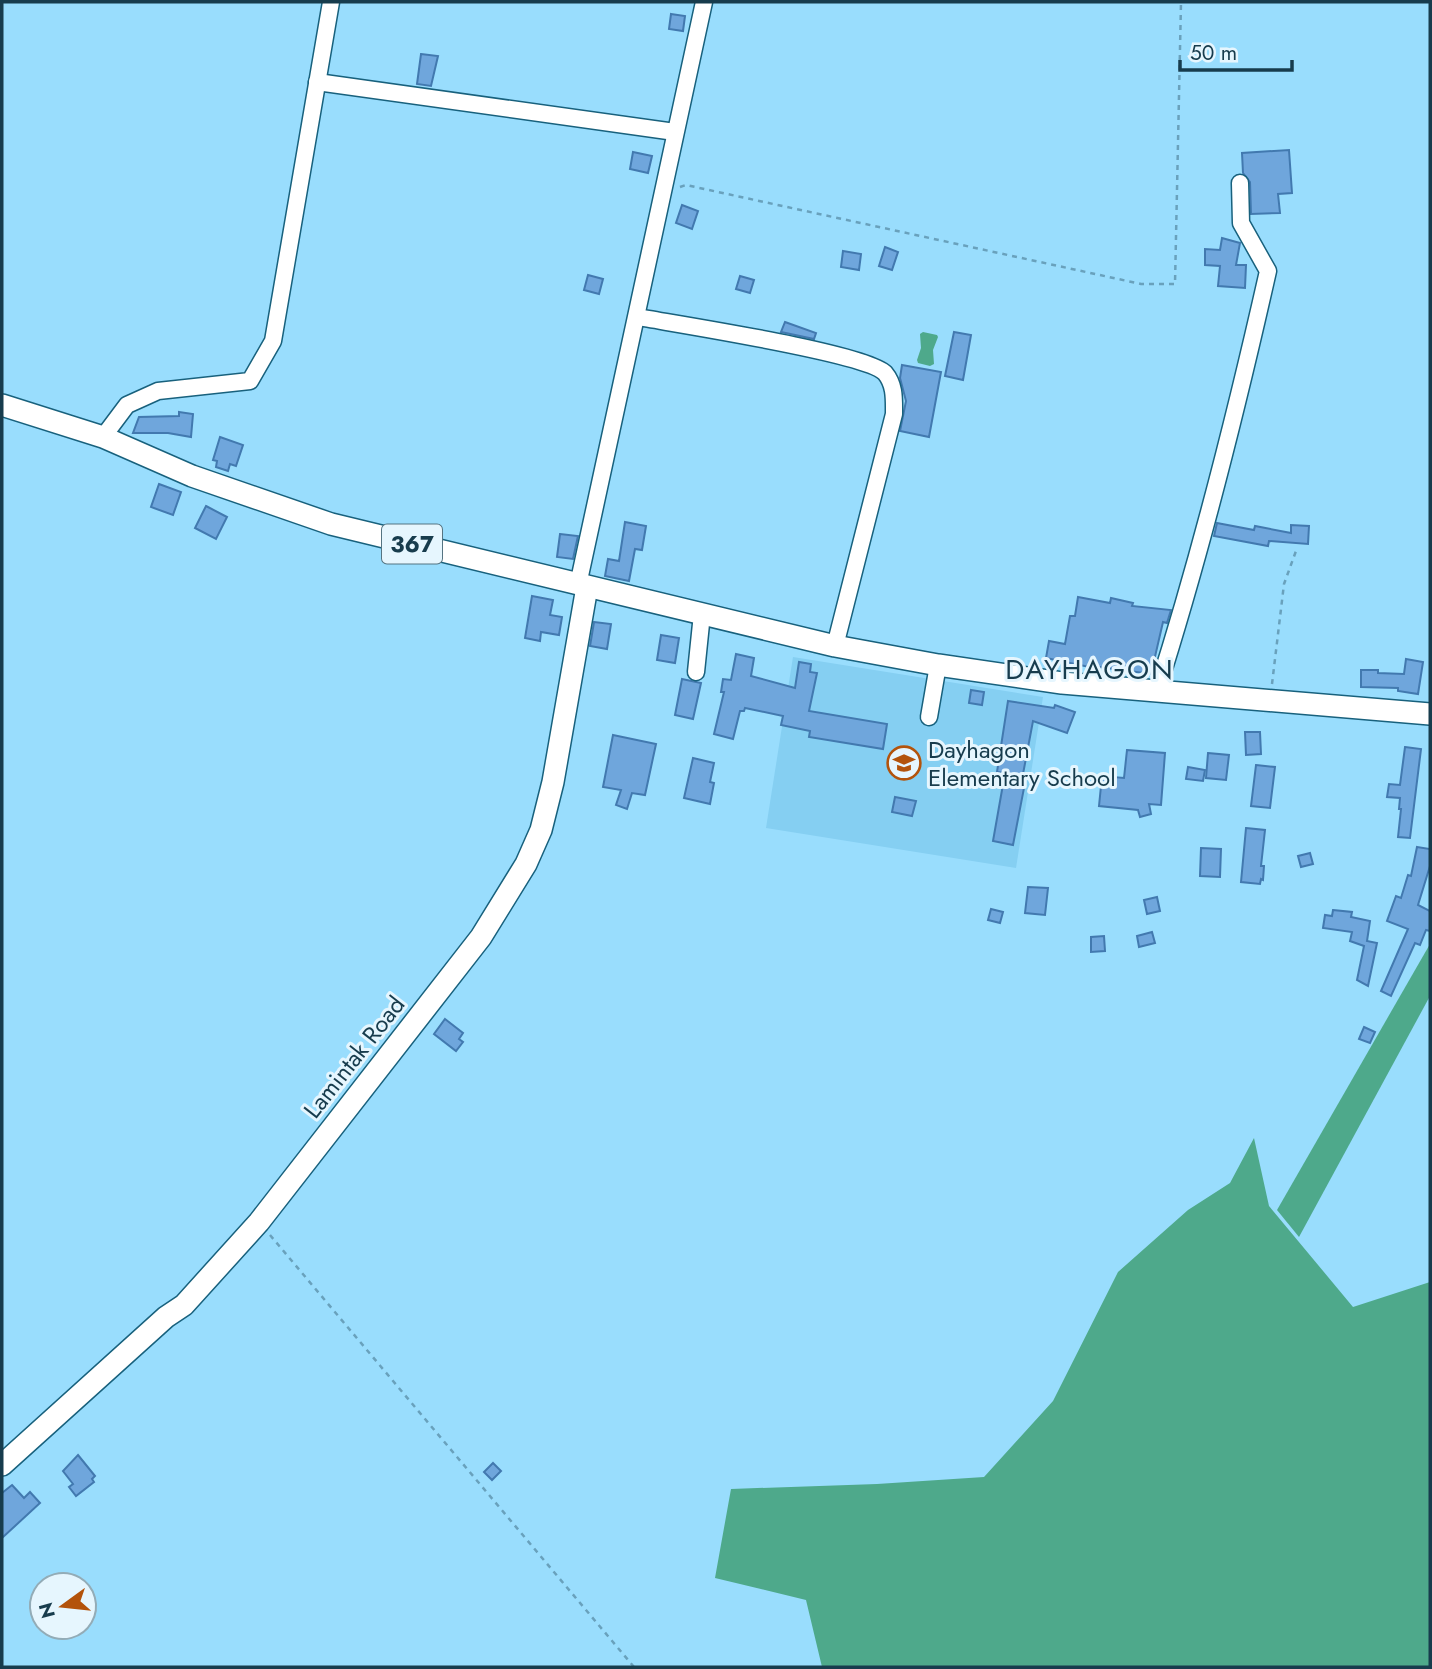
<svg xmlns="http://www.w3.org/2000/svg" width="1432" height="1669" font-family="Jost,sans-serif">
	<rect width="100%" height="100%" fill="#99ddfd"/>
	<polygon fill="#85cff2" points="793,657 1043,697 1016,868 766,828"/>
	<g fill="#4ea98b">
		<polygon points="923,332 937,335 938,337 933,350 934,364 930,366 918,363 917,360 921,348 920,334"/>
		<polygon points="1430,944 1430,996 1299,1237 1277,1210"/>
		<polygon points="1254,1138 1269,1206 1353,1307 1430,1282 1430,1667 822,1667 806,1600 715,1578 731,1489 877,1484 984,1477 1053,1401 1118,1272 1188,1210 1230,1183"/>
	</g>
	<g fill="#6fa6dc" stroke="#4279af" stroke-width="2">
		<polygon points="671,14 685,16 683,31 669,29"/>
		<polygon points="421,54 438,56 431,86 417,84"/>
		<polygon points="1289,150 1292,193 1278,194 1280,213 1251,214 1250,182 1243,173 1242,153"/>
		<polygon points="633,152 652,156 648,173 630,169"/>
		<polygon points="682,205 698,211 692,229 676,223"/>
		<polygon points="1222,238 1240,243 1236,265 1246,265 1245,288 1218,286 1220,266 1205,265 1205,249 1220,250"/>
		<polygon points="885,247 898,252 892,270 879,266"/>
		<polygon points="843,251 861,254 859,270 841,267"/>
		<polygon points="588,275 603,279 599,294 584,290"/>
		<polygon points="740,276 754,280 750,293 736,289"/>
		<polygon points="785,322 816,333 814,339 781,332"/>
		<polygon points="954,332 971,335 963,380 945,376"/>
		<polygon points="902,365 941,372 929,437 900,431 906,401 900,378"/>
		<polygon points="179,412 193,414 191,437 168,433 133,433 139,417 179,416"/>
		<polygon points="220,437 243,445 236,466 230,464 228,471 216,467 217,461 213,460"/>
		<polygon points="159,484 181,492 173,515 151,507"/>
		<polygon points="206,506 227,517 216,539 195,528"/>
		<polygon points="625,522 646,526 642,550 635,549 629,581 605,576 608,559 619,561"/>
		<polygon points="1217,523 1254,530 1255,526 1291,533 1291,525 1309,526 1308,544 1269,541 1268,546 1214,536"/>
		<polygon points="560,534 578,536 573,559 557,557"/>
		<polygon points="532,596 553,600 550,615 562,617 559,635 541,632 540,641 525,638"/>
		<polygon points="1078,597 1110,603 1111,598 1133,603 1132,606 1171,610 1167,623 1163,622 1151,674 1099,667 1099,669 1046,658 1049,641 1065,644 1070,616 1075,616"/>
		<polygon points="594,622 611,624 607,649 590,646"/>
		<polygon points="661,635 679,638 675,663 657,660"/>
		<polygon points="736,654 754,658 751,676 795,688 799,662 811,664 810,672 817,673 809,711 887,724 883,749 809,737 810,731 781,725 783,716 745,708 744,711 740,711 733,739 714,734 724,692 721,692 723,679 731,680"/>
		<polygon points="1406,659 1423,662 1418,694 1398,691 1398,688 1361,687 1361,670 1378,670 1378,673 1404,674"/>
		<polygon points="682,679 701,683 693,719 675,715"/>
		<polygon points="971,690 984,692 982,705 969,703"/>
		<polygon points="1008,701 1054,708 1055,705 1075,712 1067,733 1033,721 1023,774 1021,787 1024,788 1013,845 993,841 1005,773 997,772"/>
		<polygon points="1245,732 1260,732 1261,754 1246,755"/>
		<polygon points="613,735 656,744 645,795 632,793 627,809 616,805 621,790 603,787"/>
		<polygon points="1405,747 1421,749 1410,838 1398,837 1401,809 1399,809 1400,798 1387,797 1389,784 1400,785"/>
		<polygon points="1127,750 1165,753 1161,805 1149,804 1151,814 1140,817 1138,810 1099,806 1102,776 1124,778"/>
		<polygon points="1208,753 1229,755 1226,780 1206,778"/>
		<polygon points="693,758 714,763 710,782 714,783 710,804 684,798"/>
		<polygon points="1256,765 1275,767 1270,808 1251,806"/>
		<polygon points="1188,767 1205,770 1203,781 1186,779"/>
		<polygon points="895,797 916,801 912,816 892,812"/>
		<polygon points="1246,828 1265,830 1261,866 1264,866 1263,880 1261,879 1260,884 1241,882"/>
		<polygon points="1417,847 1430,849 1430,866 1418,905 1430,911 1430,931 1426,930 1420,945 1415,943 1391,996 1381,991 1408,929 1387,921 1396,896 1401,898 1408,875 1411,876"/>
		<polygon points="1201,848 1221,849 1220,877 1200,876"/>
		<polygon points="1310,853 1313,864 1301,867 1298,856"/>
		<polygon points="1028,887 1048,888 1045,915 1025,913"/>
		<polygon points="1157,897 1160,911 1147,914 1144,900"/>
		<polygon points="991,909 1003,912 1000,923 988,920"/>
		<polygon points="1333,910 1352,912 1351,917 1370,921 1367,941 1377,943 1368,986 1357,980 1364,946 1350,941 1352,932 1323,928 1325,915 1332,916"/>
		<polygon points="1152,932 1155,943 1139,947 1137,936"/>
		<polygon points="1104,936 1105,951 1091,952 1091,937"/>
		<polygon points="445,1019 463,1033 459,1039 463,1042 456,1051 434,1034"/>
		<polygon points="1364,1027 1375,1032 1370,1043 1359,1039"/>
		<polygon points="78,1455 95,1476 92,1479 94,1482 76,1496 69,1487 73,1484 63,1471"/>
		<polygon points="493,1463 501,1471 492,1480 484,1472"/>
		<polygon points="12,1485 24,1498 30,1492 40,1503 2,1538 2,1493"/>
	</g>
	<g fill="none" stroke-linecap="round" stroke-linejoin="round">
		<defs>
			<g id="minor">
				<polyline points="317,82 675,132"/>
				<path d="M638 317C676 324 866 353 885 373 895 385 894 399 894 414L835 646"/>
				<polyline points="103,437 127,405 158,391 250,381 273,341 331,2"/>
				<polyline points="578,585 704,2"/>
				<polyline points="696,672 702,614"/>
				<path d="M1157 691C1201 553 1236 413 1268 271L1241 223 1240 183"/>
				<polyline points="929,717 938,665"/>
			</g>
			<g id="major">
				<polyline points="2,405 103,437 192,476 331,524 835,646 938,665 1062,683 1430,714"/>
				<polyline points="2,1465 166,1317 184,1305 259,1222 481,937 526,864 541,830 553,782 587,587"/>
			</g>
		</defs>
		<use href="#minor" stroke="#18617d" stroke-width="19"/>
		<use href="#major" stroke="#18617d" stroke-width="24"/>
		<g stroke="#69a1bc" stroke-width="2.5" stroke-dasharray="5 5" stroke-linecap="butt">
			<polyline points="680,187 686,185 1141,284 1175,284 1181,2"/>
			<polyline points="1272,684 1284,584 1296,551"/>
			<polyline points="270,1235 634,1667"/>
		</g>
		<use href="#minor" stroke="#fff" stroke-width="16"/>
		<use href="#major" stroke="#fff" stroke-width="21"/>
	</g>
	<defs>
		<symbol id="school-ring" viewBox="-11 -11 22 22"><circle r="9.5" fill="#e6f6fe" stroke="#b3530b" stroke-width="1.5"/><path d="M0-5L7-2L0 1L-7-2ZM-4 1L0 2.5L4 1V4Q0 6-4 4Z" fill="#b3530b"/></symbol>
	</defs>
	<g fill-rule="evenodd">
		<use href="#school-ring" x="885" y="744" width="38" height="38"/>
	</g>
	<g text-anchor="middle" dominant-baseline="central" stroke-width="6" stroke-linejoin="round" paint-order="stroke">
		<rect fill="#e6f6fe" stroke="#557482" stroke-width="2" x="382" y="524.5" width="60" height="39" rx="5"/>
		<g font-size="23" font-weight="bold" fill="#173c4d">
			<text x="412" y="544">367</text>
		</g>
		<g font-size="24" fill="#173c4d" stroke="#e6f6fe" text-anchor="start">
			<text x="928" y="749">Dayhagon<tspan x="928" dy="28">Elementary School</tspan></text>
		</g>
		<g font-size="24" fill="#173c4d" stroke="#e6f6fe">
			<text transform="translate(354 1057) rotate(-52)">Lamintak Road</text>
		</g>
		<g font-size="28" letter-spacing="2" fill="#173c4d" stroke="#e6f6fe">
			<text x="1090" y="669">DAYHAGON</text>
		</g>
	</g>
	<rect width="1432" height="1669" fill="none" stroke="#173c4d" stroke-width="7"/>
	<g transform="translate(63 1606) rotate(255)"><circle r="33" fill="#e6f6fe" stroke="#93acb7" stroke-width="2"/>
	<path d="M0-5L12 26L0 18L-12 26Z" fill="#b3530b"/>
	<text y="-10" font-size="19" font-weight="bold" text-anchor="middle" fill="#173c4d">N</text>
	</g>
	<path d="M1180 60v10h112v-10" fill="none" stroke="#173c4d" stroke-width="3.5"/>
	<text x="1190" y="60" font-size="21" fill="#173c4d" stroke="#e6f6fe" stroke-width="5" paint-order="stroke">50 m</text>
</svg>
